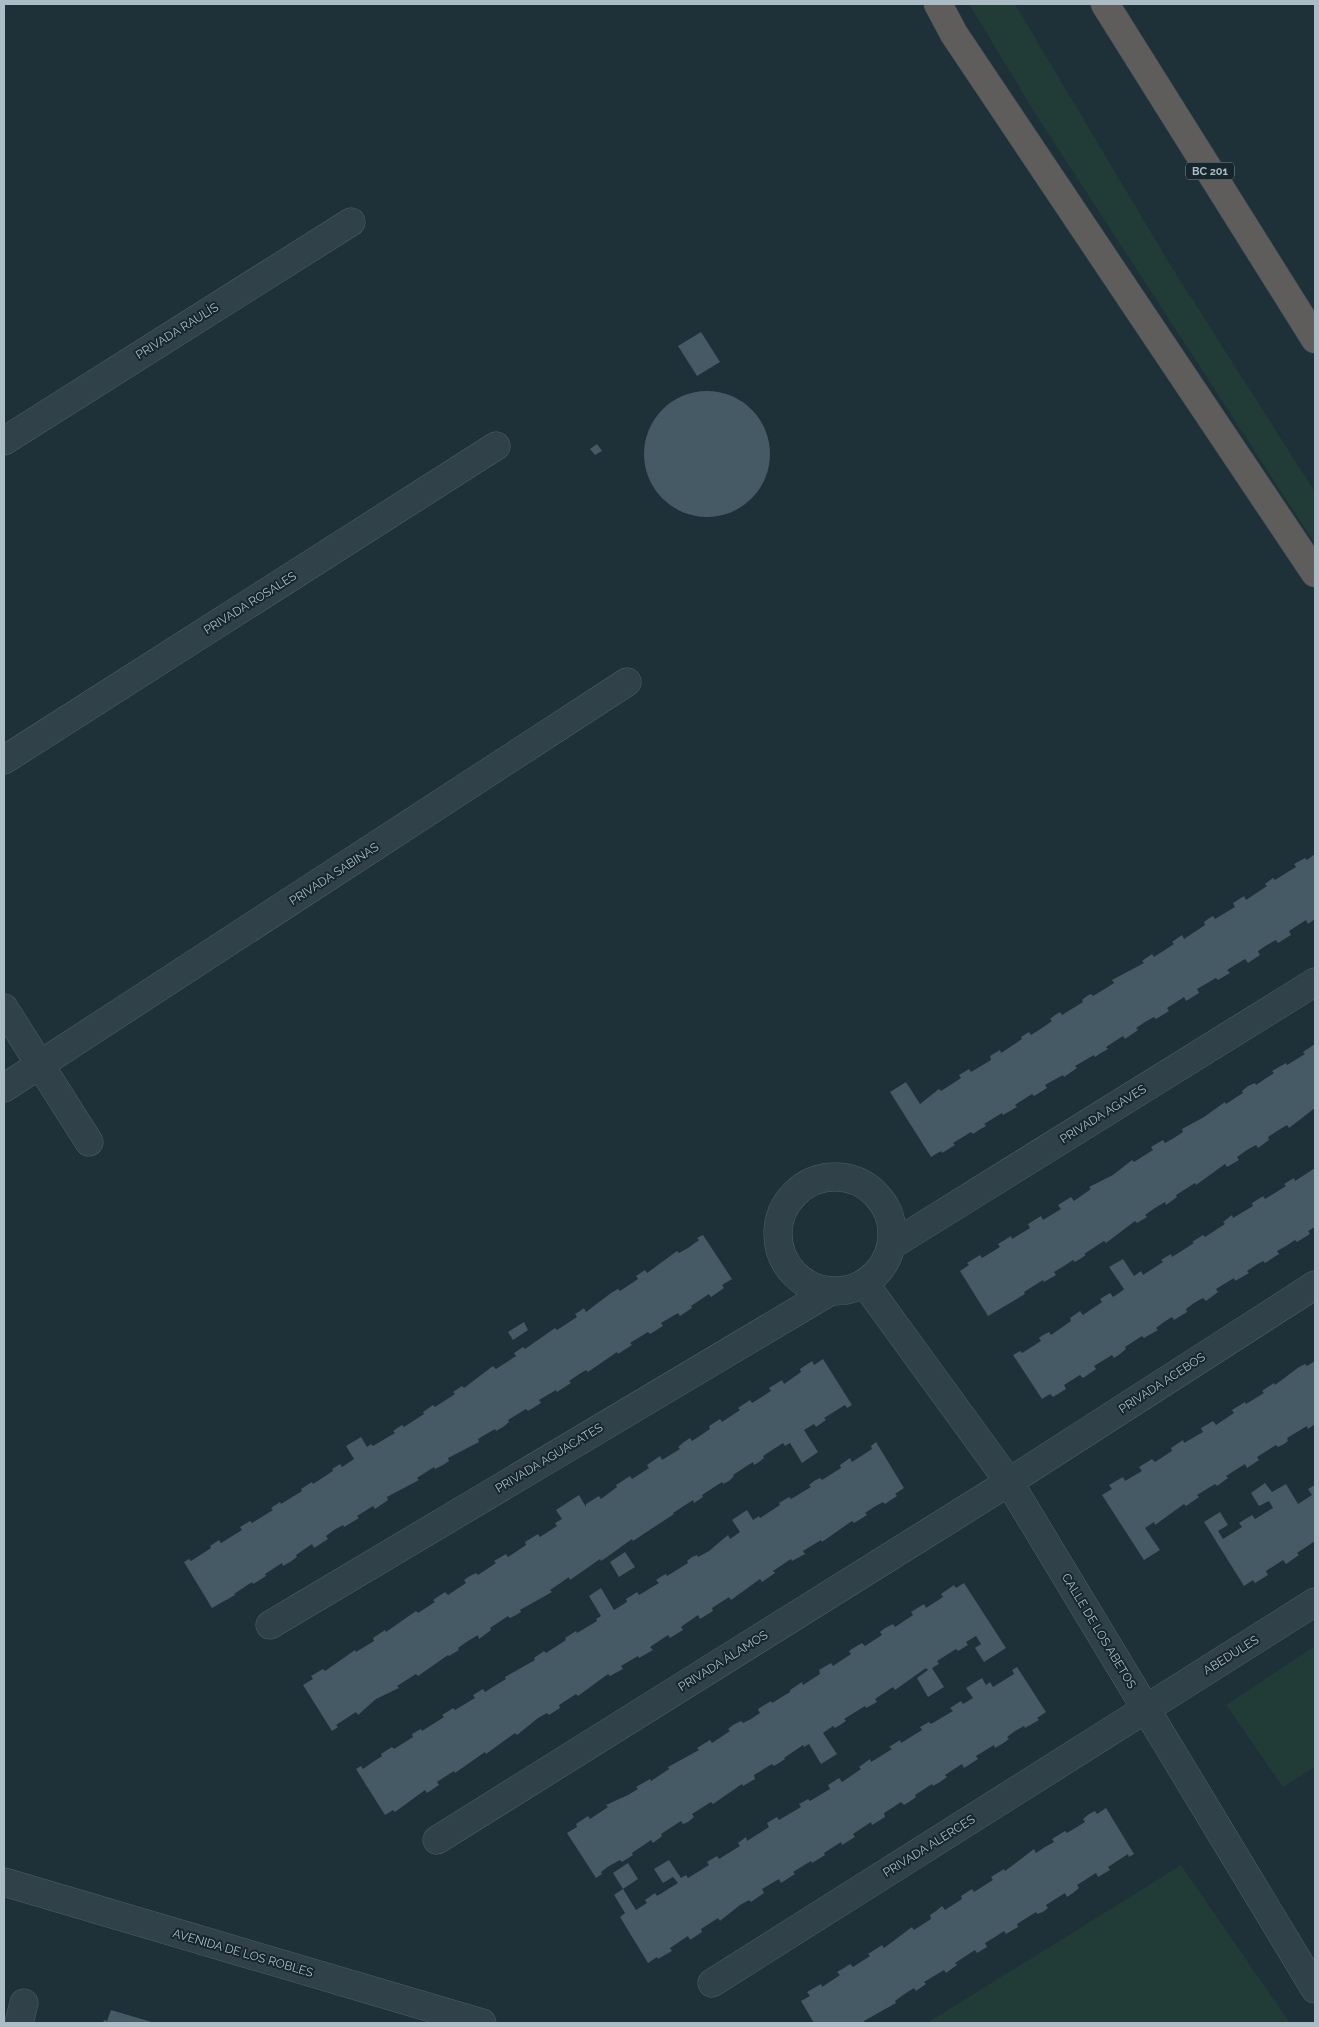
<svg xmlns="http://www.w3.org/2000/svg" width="1319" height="2027" font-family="Raleway,sans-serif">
	<rect width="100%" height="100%" fill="#1e3038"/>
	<g fill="#213b37">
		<polygon points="969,4 1015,4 1168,261 1315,492 1315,544 1033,110"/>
		<polygon points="1315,1646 1315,1767 1283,1787 1226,1705"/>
		<polygon points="1181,1865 1290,2023 927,2023"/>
	</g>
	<g fill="#455a65">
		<polygon points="701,332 720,362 697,376 678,346"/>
		<circle cx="707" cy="454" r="63"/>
		<polygon points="597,444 602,451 595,455 590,449"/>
		<polygon points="1315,854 1315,919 1308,924 1306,920 1289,931 1291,935 1278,943 1276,940 1267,945 1258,951 1260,955 1248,963 1245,959 1227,970 1230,973 1218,980 1216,978 1197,989 1199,993 1186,1001 1184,997 1167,1008 1169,1011 1156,1019 1154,1017 1145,1022 1136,1028 1138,1030 1125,1039 1123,1036 1106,1047 1108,1049 1101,1053 1095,1057 1094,1055 1075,1066 1077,1068 1064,1077 1063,1075 1045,1085 1047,1088 1034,1096 1032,1094 1015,1105 1017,1107 1003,1115 1002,1113 984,1124 986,1126 979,1130 973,1134 971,1132 953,1143 955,1145 942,1153 941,1151 931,1157 890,1092 906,1082 920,1104 939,1089 941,1091 961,1078 959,1075 969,1069 971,1072 991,1060 990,1056 1000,1050 1001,1053 1022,1039 1021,1037 1029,1032 1031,1035 1042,1028 1052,1021 1050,1019 1055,1015 1060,1012 1062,1015 1083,1002 1082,1000 1087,996 1091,994 1093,996 1103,990 1114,983 1112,980 1144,963 1142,961 1152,954 1154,957 1174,944 1172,942 1182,935 1184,939 1205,925 1204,922 1208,919 1213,916 1215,919 1235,907 1233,903 1244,896 1246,900 1267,886 1265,884 1273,878 1275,880 1286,873 1296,867 1294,864 1305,858 1307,860"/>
		<polygon points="1315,1044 1315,1108 1289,1128 1287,1125 1277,1131 1268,1137 1269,1140 1258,1148 1256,1145 1247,1150 1237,1157 1239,1160 1227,1167 1225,1164 1196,1185 1195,1183 1176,1195 1177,1197 1166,1205 1165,1202 1155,1208 1145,1215 1147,1217 1137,1223 1135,1221 1106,1243 1104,1241 1084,1254 1086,1255 1080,1259 1075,1262 1073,1260 1064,1266 1054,1272 1056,1275 1044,1282 1043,1280 1024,1292 1025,1294 988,1316 960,1271 969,1265 967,1263 980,1255 982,1258 1000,1247 998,1244 1011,1236 1012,1239 1030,1228 1028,1224 1041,1216 1043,1220 1061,1209 1058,1205 1071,1197 1074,1201 1091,1189 1089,1187 1113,1175 1132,1160 1134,1162 1153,1150 1151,1147 1163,1140 1165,1143 1174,1138 1183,1132 1182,1129 1204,1117 1225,1102 1226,1104 1235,1098 1243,1093 1242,1091 1248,1086 1255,1083 1256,1085 1274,1073 1272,1071 1286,1063 1287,1065 1305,1054 1303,1052"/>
		<polygon points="1315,1168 1315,1227 1308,1231 1310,1234 1297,1242 1295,1240 1286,1246 1277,1251 1279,1254 1265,1263 1263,1261 1256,1265 1247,1271 1249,1273 1235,1281 1234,1278 1216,1289 1218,1292 1206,1301 1203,1298 1194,1303 1186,1309 1187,1312 1174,1320 1172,1317 1164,1322 1156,1328 1158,1330 1144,1338 1142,1336 1125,1347 1126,1349 1120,1354 1114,1358 1112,1355 1094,1366 1096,1369 1083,1378 1080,1375 1064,1385 1066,1389 1053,1397 1050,1394 1042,1399 1013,1355 1020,1351 1022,1353 1041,1341 1039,1338 1043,1335 1049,1332 1051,1335 1071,1321 1070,1318 1080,1311 1083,1315 1102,1302 1100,1299 1110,1293 1113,1297 1122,1291 1124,1289 1109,1267 1123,1259 1134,1276 1141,1271 1143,1275 1163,1262 1161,1260 1171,1254 1172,1257 1194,1243 1192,1242 1203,1235 1205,1237 1225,1224 1223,1222 1232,1215 1233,1218 1253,1206 1252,1203 1257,1200 1263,1196 1265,1199 1286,1186 1284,1184 1294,1178 1295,1181"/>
		<polygon points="703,1235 732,1279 722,1285 724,1288 711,1297 709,1294 691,1306 692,1308 680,1316 678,1313 661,1323 663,1326 650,1334 648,1332 630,1343 632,1345 618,1354 617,1352 588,1372 586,1370 578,1375 569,1381 571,1383 557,1392 556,1390 539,1400 541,1403 528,1411 526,1409 508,1420 509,1422 503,1427 496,1431 495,1429 478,1439 479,1442 448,1458 449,1461 443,1465 435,1469 434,1467 417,1478 419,1480 387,1497 388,1500 375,1509 373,1506 357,1516 359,1518 344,1527 343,1525 334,1530 326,1536 328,1539 314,1548 312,1544 296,1555 297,1557 290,1562 283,1566 282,1563 265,1574 266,1576 253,1584 252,1582 234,1594 235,1595 212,1608 184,1562 189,1559 191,1561 211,1548 210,1546 219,1540 221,1543 242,1530 240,1527 250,1521 252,1523 273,1510 271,1508 280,1502 281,1504 302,1491 301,1489 312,1482 313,1484 333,1471 332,1469 337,1466 340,1464 342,1467 354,1459 346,1446 361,1437 367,1447 371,1444 373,1446 395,1433 393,1431 402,1425 404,1427 424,1414 423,1412 433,1405 435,1407 455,1394 453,1392 462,1386 464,1388 493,1366 496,1369 516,1356 514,1353 523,1347 525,1349 555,1328 557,1330 577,1317 575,1314 580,1311 584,1308 586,1312 611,1293 618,1289 620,1291 638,1279 636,1276 645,1270 647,1273 677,1251 679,1253 688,1248 699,1240 697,1238"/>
		<polygon points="524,1322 528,1330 513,1340 508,1332"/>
		<polygon points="823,1359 852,1405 847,1408 845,1405 824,1418 826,1420 816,1427 814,1424 804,1430 818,1452 802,1463 790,1443 785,1446 783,1443 763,1456 764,1458 759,1462 754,1465 753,1462 733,1475 734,1476 729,1481 723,1484 722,1482 702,1495 703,1497 694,1503 693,1500 673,1513 674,1514 633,1541 632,1539 607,1557 601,1561 600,1559 570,1580 569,1577 559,1584 550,1590 552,1592 520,1610 521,1612 516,1615 510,1618 508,1616 490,1628 491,1630 479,1639 478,1635 468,1641 458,1648 459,1650 449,1656 448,1655 418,1676 416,1674 397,1686 399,1688 376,1699 358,1715 356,1712 336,1725 338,1727 332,1731 303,1685 313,1679 311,1676 323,1669 325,1671 355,1650 356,1652 374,1641 373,1638 385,1630 386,1632 416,1611 418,1613 435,1602 433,1600 445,1592 448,1595 466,1583 464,1580 470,1576 476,1573 478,1575 496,1563 494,1561 506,1554 508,1557 526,1545 525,1542 538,1534 540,1537 557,1526 555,1523 562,1519 556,1510 579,1495 586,1507 586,1504 599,1496 601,1499 617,1487 616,1485 630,1476 632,1479 649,1468 647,1465 660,1456 662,1460 680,1449 678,1447 684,1442 690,1438 692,1441 710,1429 709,1426 720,1419 722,1422 740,1410 738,1408 750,1400 752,1403 771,1391 769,1388 782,1380 784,1384 801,1372 800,1369 812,1361 814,1365"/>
		<polygon points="1315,1361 1315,1424 1308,1429 1307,1426 1287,1438 1288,1441 1284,1444 1278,1447 1276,1445 1257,1457 1259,1460 1247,1468 1245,1464 1226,1476 1228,1478 1217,1486 1215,1484 1197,1495 1199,1497 1186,1506 1184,1504 1155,1525 1154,1522 1145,1528 1160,1550 1144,1560 1102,1495 1112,1489 1109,1485 1123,1477 1125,1481 1142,1471 1139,1467 1152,1459 1155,1462 1172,1451 1171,1448 1183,1440 1184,1443 1203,1432 1201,1428 1208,1424 1213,1421 1216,1425 1234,1413 1232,1410 1245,1402 1246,1404 1264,1393 1262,1391 1274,1383 1275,1385 1299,1367 1305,1364 1307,1366"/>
		<polygon points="876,1442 904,1488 895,1494 897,1496 885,1504 883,1502 874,1507 865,1513 867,1515 854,1523 852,1521 822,1542 821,1540 803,1551 805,1554 792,1561 791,1559 773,1571 775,1573 762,1582 760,1579 731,1600 729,1597 712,1608 713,1611 700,1619 698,1615 681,1627 683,1630 670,1638 668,1635 650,1647 653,1650 639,1658 638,1656 621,1666 623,1669 610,1676 608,1674 578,1696 576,1694 559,1705 560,1708 549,1715 547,1713 538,1718 517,1735 515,1733 486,1754 485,1752 455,1773 454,1771 446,1776 437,1782 439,1785 427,1793 425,1790 395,1812 393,1810 385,1815 356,1769 361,1766 363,1769 373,1762 382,1756 381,1754 387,1750 392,1747 394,1749 413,1737 412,1734 421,1729 422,1731 444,1717 442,1715 447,1712 453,1708 455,1710 475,1698 473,1695 483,1689 485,1692 496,1685 506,1679 505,1677 535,1660 534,1658 544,1651 546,1653 566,1640 565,1638 576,1631 577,1633 597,1621 596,1619 601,1616 589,1596 601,1588 614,1610 627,1602 626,1599 631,1596 637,1592 639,1595 659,1583 656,1580 662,1576 666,1574 667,1576 688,1563 687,1561 692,1557 697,1555 698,1557 709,1551 728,1535 730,1539 740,1532 732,1520 747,1510 753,1520 759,1516 760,1518 780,1505 779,1503 789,1497 791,1499 811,1487 809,1485 814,1481 820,1478 822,1480 841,1468 840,1465 850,1458 852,1462 872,1449 871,1446"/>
		<polygon points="1265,1483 1272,1492 1286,1484 1298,1504 1312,1495 1308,1489 1315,1485 1315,1541 1297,1553 1299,1555 1286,1564 1283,1560 1266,1571 1268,1575 1255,1583 1253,1580 1244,1586 1204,1522 1220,1512 1228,1525 1218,1531 1223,1539 1242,1527 1239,1523 1252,1515 1255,1519 1273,1508 1269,1501 1259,1506 1251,1493"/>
		<polygon points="625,1552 635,1567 619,1577 610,1562"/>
		<polygon points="964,1583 1006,1648 984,1662 975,1648 981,1644 976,1636 966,1642 968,1645 958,1651 956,1649 937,1661 939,1664 932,1668 944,1687 928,1697 917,1678 928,1670 926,1668 895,1690 893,1687 875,1699 877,1702 866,1708 865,1706 844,1719 846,1721 840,1725 835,1728 833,1726 823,1733 837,1754 821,1764 809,1744 804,1747 803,1745 784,1758 785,1759 779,1763 774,1766 772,1764 754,1775 755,1779 743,1786 742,1784 713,1804 711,1802 692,1814 694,1817 688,1822 683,1824 681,1821 661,1834 662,1836 657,1840 653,1843 651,1840 632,1853 633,1855 622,1862 620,1860 609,1866 601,1872 602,1874 596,1878 567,1833 577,1827 576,1824 588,1816 590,1819 608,1807 606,1805 628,1795 638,1789 636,1787 650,1779 651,1781 669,1769 668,1767 699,1750 697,1748 710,1740 712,1743 730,1731 728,1729 733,1725 741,1721 743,1723 751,1719 760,1713 758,1709 771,1701 772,1703 790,1692 790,1690 802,1682 803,1685 820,1674 819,1670 831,1663 833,1666 851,1654 849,1651 855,1647 862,1643 865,1646 882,1635 880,1632 885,1628 893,1624 895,1627 913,1615 911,1612 924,1604 926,1608 943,1597 941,1594 954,1585 956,1588"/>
		<polygon points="1017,1667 1046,1712 1037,1718 1039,1720 1025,1728 1024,1726 1015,1731 1007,1737 1009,1739 1002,1744 995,1748 994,1745 976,1756 978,1759 964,1768 962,1764 945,1775 947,1777 940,1782 933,1786 932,1784 915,1795 916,1797 909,1802 904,1805 901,1802 892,1808 884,1813 885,1817 872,1825 871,1822 853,1834 855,1837 842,1845 841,1842 824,1853 825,1855 812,1863 811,1861 793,1872 795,1874 781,1883 779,1879 762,1889 764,1893 751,1902 749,1900 740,1905 720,1921 718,1918 701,1929 702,1932 690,1940 688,1936 670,1948 672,1951 658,1959 657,1957 648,1963 620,1917 625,1913 614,1895 623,1889 636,1910 647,1903 645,1900 655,1893 657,1896 678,1883 673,1877 663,1883 654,1869 669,1860 681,1878 686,1875 688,1878 709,1865 707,1862 717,1856 719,1859 740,1846 738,1843 746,1837 747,1841 769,1827 767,1823 777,1817 779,1820 801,1807 799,1804 803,1802 808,1799 810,1801 830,1789 828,1785 833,1782 839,1778 842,1782 861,1769 859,1767 870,1759 871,1762 892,1749 889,1747 900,1740 901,1743 922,1730 920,1727 929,1722 931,1724 953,1711 950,1708 961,1701 963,1704 973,1698 966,1688 982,1678 986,1685 990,1682 993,1687 1014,1674 1012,1670"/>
		<polygon points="1106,1808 1134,1854 1129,1857 1128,1854 1108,1867 1110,1870 1098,1877 1096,1873 1077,1885 1079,1888 1073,1893 1067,1897 1065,1893 1046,1905 1048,1908 1043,1912 1037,1914 1036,1912 1017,1924 1018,1927 1006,1934 1004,1931 995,1937 985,1943 987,1947 977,1953 975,1950 955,1963 957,1965 946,1973 944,1970 924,1982 926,1984 916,1991 914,1988 903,1995 895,2001 896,2003 864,2021 865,2023 814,2023 801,2001 810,1996 807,1992 821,1984 822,1987 840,1975 837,1972 844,1968 850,1964 853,1967 870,1956 868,1954 882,1945 884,1948 912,1927 914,1930 931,1919 930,1915 936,1911 942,1906 945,1910 962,1899 961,1896 972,1889 974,1892 993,1880 991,1877 1004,1869 1005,1871 1034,1849 1036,1853 1045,1847 1054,1842 1052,1839 1065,1831 1067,1833 1085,1822 1083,1819 1089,1814 1095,1811 1097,1814"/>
		<polygon points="628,1863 638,1879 623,1889 613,1873"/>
		<polygon points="111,2010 155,2023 103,2023 104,2020 107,2021"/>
	</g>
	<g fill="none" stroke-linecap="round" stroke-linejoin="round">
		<defs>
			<g id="minor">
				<polyline points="4,441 351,222"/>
				<polyline points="4,760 496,446"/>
				<polyline points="4,1008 89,1142"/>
				<polyline points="4,1088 627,682"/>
				<circle cx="835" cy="1234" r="57"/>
				<polyline points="892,1245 1315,982"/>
				<polyline points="865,1284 1009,1482 1315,1989"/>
				<polyline points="270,1625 829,1292"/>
				<polyline points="437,1840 1009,1482 1315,1285"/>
				<polyline points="4,1882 482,2023"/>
				<polyline points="712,1983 1315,1602"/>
				<polyline points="19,2023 24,2003"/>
			</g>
			<g id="trunk">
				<polyline points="938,4 954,34 1315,573"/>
				<polyline points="1105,4 1315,339"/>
			</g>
		</defs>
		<use href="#minor" stroke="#4f5f67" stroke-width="29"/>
		<use href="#trunk" stroke="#3c4c53" stroke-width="29"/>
		<use href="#minor" stroke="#314149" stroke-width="28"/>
		<use href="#trunk" stroke="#5f5d5b" stroke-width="28"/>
	</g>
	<g text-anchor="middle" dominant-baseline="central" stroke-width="4" stroke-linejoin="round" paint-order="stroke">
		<rect fill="#17262d" stroke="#7f8f98" stroke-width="1" x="1186" y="162.5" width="48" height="17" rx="4"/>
		<g font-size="11" font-weight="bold" fill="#abbcc6">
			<text x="1210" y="171">BC 201</text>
		</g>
		<g font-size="12" fill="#abbcc6" stroke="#17262d">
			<text transform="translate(177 331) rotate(-32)">PRIVADA RAULÍS</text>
			<text transform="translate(250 603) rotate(-32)">PRIVADA ROSALES</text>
			<text transform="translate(334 874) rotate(-33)">PRIVADA SABINAS</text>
			<text transform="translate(1103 1114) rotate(-32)">PRIVADA AGAVES</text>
			<text transform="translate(1162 1383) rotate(-33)">PRIVADA ACEBOS</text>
			<text transform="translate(549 1458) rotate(-31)">PRIVADA AGUACATES</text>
			<text transform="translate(1099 1631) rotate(59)">CALLE DE LOS ABETOS</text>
			<text transform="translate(1231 1655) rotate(-32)">ABEDULES</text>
			<text transform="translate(723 1661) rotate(-32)">PRIVADA ÁLAMOS</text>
			<text transform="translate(929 1846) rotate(-32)">PRIVADA ALERCES</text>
			<text transform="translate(243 1953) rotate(16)">AVENIDA DE LOS ROBLES</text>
		</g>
	</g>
	<rect width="1319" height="2027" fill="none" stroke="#abbcc6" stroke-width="10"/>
</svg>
